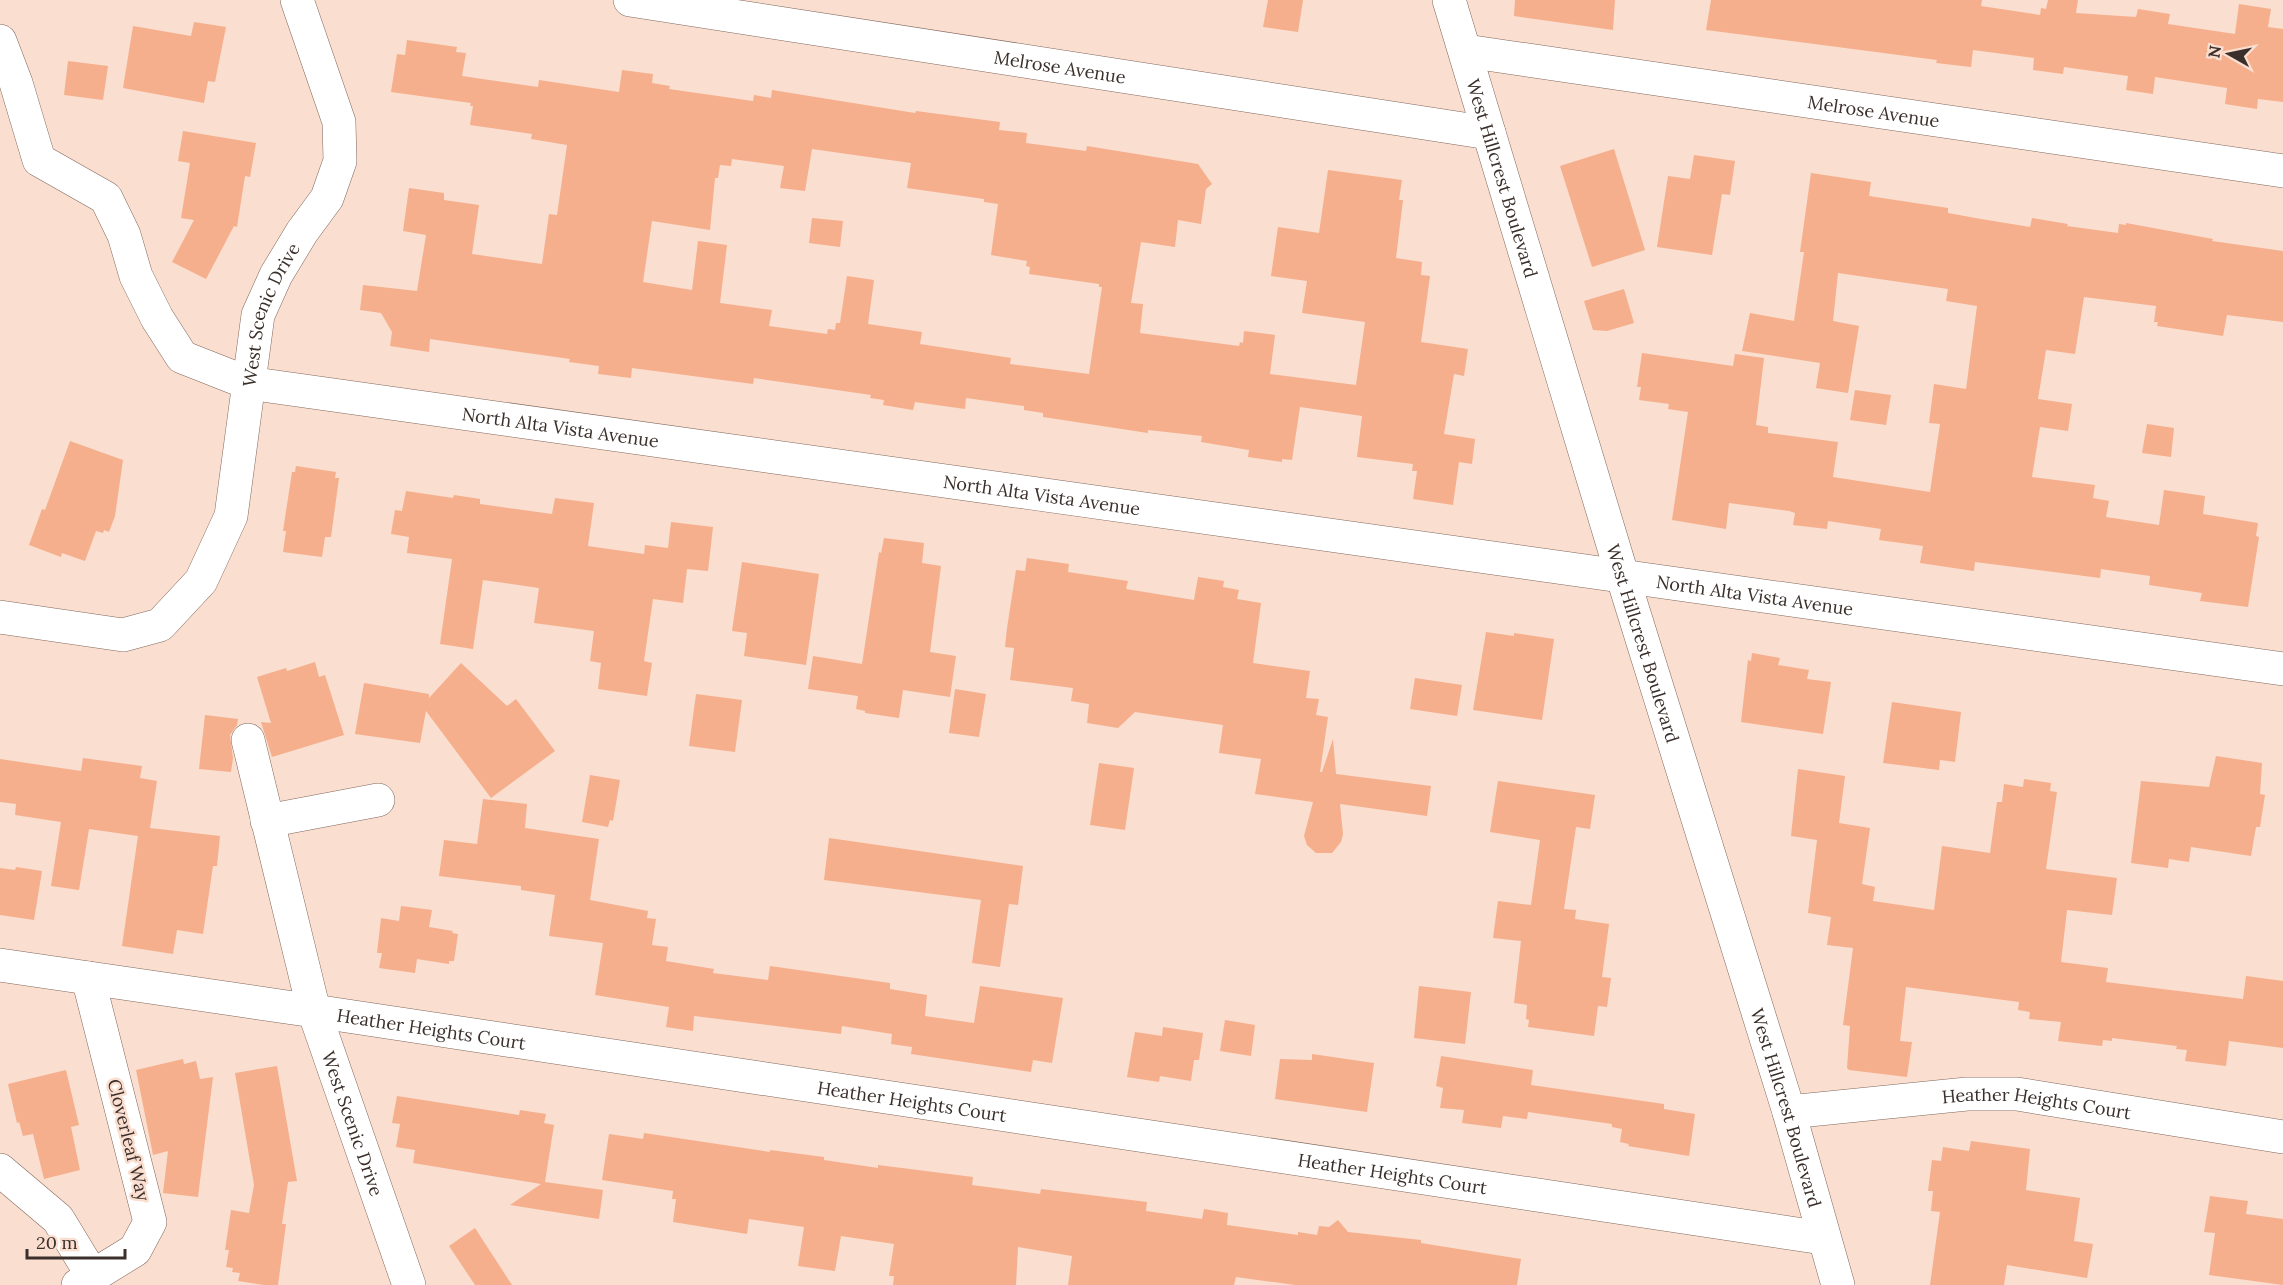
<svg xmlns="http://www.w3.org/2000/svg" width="2283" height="1285" font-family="Lora,serif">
	<rect width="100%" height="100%" fill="#faded0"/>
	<g fill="#f5af8c" fill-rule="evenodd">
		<polygon points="1268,0 1303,0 1298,32 1263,27"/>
		<polygon points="1515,0 1615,0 1613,30 1514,16"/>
		<polygon points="1711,0 1982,0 1981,6 2040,15 2041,8 2046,9 2048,0 2078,0 2076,13 2136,17 2138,9 2170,14 2168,24 2235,34 2239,4 2271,9 2268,27 2283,29 2283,102 2258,99 2257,109 2225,104 2227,88 2155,77 2153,94 2126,90 2128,76 2064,67 2063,74 2033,70 2034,58 1973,50 1971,67 1936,63 1937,60 1706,30"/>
		<polygon points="194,22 226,27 215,82 208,81 204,103 123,88 133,26 191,36"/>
		<path d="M407 40 457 47 456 52 466 53 462 76 538 87 539 80 619 92 622 70 653 74 652 83 670 86 669 89 753 101 754 95 771 98 772 90 915 113 916 111 1000 122 999 130 1027 133 1026 143 1086 151 1087 146 1198 164 1212 184 1206 189 1201 224 1178 220 1175 247 1141 242 1131 303 1143 304 1140 333 1239 346 1240 342 1243 343 1244 331 1275 335 1270 374 1356 385 1365 322 1302 313 1307 281 1271 276 1278 227 1319 233 1328 170 1402 180 1399 200H1403L1396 258 1422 262 1421 275 1430 276 1421 342 1468 349 1464 376 1454 374 1444 434 1475 439 1472 464 1459 462 1453 505 1413 499 1417 471H1412L1413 464 1357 457 1362 416 1300 407 1292 460 1282 459V462L1248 457 1249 450 1201 442 1202 436 1148 430V433L1043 417V413L1024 410V406L966 398 965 409 915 402 913 410 883 405 884 400 870 398 871 395 754 378 753 384 632 368 631 378 598 374 599 366 569 362 570 359 430 339 429 352 390 346 392 332 381 313 360 310 363 285 417 291 426 235 403 231 409 188 444 193V200L479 205 472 254 542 264 549 214 557 215 567 145 531 139 532 134 470 125 473 106H470L471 103 391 92 397 54 405 55ZM812 149 911 163 907 188 984 199V202L998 204 991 255 1027 261 1026 266 1030 267 1029 274 1099 284V287H1102L1089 374 1010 364 1011 358 920 344 922 332 868 324 874 280 847 276 840 323H836L835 330 828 329 827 334 769 326 772 310 720 303 727 245 698 241 692 290 643 282 652 221 710 230 715 178H718L720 165 731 166 732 159 784 166 780 188 805 191Z"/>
		<polygon points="68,61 108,66 103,100 64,95"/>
		<polygon points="183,131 256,143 250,177 245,176 237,227 234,226 206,279 172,262 194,220 181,218 190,163 178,161"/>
		<polygon points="1614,149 1645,250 1592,267 1560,166"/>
		<polygon points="1694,155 1735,161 1730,195 1722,194 1712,255 1657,247 1668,176 1690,179"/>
		<polygon points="1811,173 1871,182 1869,196 1948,208 1948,213 1981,219 2030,227 2032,218 2068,224 2067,226 2118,233 2119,224 2126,225 2126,223 2213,239 2212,241 2283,251 2283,322 2227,315 2223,336 2157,326 2158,322 2154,322 2156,306 2084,297 2075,354 2046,350 2038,399 2072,404 2068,431 2040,427 2032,477 2095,485 2093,498 2109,501 2106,517 2159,525 2164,490 2205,496 2203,514 2258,523 2256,536 2259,537 2248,607 2200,601 2202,593 2149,585 2150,576 2101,569 2100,578 1975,562 1974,571 1920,563 1923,546 1879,540 1881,529 1828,521 1827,529 1793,525 1795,513 1789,511 1729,503 1726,529 1672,520 1688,412 1668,409 1669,404 1639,400 1641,387 1637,387 1642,353 1733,366 1735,354 1764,358 1756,425 1768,427 1768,433 1838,442 1833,477 1930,492 1940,424 1929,423 1934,384 1966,389 1977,306 1946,301 1948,289 1838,273 1833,321 1859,326 1848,393 1816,388 1820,363 1742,351 1750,313 1794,321 1804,252 1800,252"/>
		<polygon points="812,218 843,221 840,247 809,243"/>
		<polygon points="1624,289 1634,323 1607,331 1593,330 1584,301"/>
		<polygon points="1855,390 1891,395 1886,425 1850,420"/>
		<polygon points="2147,424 2174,428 2171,457 2142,453"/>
		<polygon points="70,441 123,460 115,516 109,532 104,530 103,533 96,531 85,561 62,553 61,557 29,545 42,509 45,510"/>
		<polygon points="296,466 336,472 335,478 339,478 331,537 325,537 322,557 283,552 286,531 283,531 292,472 295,472"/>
		<polygon points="406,491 453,498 454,495 480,499 480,504 552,514 555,498 594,503 588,546 644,554 645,545 668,548 671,522 713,527 708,571 687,569 683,603 653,599 644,661 652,663 647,696 598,689 601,663 590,661 594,631 534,623 539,588 483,580 473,649 440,644 452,559 407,553 409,537 391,534 395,510 402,511"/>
		<polygon points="884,538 924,543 922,563 941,566 930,652 956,656 950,697 903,690 899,718 865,713 865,711 856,709 858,696 808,689 813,656 862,664 879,552 881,553"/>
		<polygon points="1027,558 1069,564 1068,572 1128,581 1126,589 1194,600 1198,577 1224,581 1223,587 1239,590 1237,599 1261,603 1253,663 1310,671 1306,698 1319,699 1316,715 1328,717 1320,772 1322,772 1333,739 1336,774 1431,786 1427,816 1340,804 1343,834 1341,842 1332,853 1316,853 1307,845 1304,836 1313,802 1255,794 1261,759 1219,753 1223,725 1135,712 1118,728 1087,723 1089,704 1071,701 1073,688 1010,680 1014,648 1005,647 1007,628 1016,570 1025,571"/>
		<polygon points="742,562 819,574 806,665 744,656 747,633 732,631"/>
		<polygon points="1486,632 1514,636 1514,633 1554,639 1542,720 1473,710"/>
		<polygon points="1752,653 1780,658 1778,665 1809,670 1807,679 1831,682 1823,734 1741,722 1748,660 1751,661"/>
		<polygon points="315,662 319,677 325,675 344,735 272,757 261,722 271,723 257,677 286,668 287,671"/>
		<polygon points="461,663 507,706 516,699 555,751 491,798 426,711 420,743 355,734 364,683 429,694 429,698"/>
		<polygon points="1415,678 1462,685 1457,716 1410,709"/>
		<polygon points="955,689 986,694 979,737 949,733"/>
		<polygon points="696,694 742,700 735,752 689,746"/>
		<polygon points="1892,702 1961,712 1955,762 1940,760 1939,770 1883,763"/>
		<polygon points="205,715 238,719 237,725 230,735 233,758 231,772 199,769"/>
		<polygon points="2216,756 2262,763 2260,794 2265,795 2260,827 2256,827 2251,856 2191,847 2189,862 2169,859 2168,868 2131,863 2141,781 2209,787"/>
		<polygon points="83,758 142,766 140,778 157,781 150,828 220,836 217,866 213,866 203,934 177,930 173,954 122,946 138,836 89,829 79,890 51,886 61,822 15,815 16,804 0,802 0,759 81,771"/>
		<polygon points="1099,763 1134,768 1125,830 1090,825"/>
		<polygon points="1798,769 1845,776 1839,823 1870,828 1862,884 1875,887 1873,901 1934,910 1942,846 1990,853 1997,802 2002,802 2004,784 2023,787 2024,779 2051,783 2050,791 2057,792 2046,869 2117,878 2112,915 2067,910 2061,962 2108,968 2106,982 2243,999 2246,976 2283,981 2283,1048 2229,1041 2226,1066 2185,1061 2187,1050 2176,1049 2177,1046 2112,1038 2112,1041 2103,1040 2102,1046 2058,1041 2061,1022 2029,1019 2030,1012 2018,1010 2019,1002 1906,987 1900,1041 1912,1042 1907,1077 1849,1070 1847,1068 1850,1026 1843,1025 1853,948 1827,945 1831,917 1808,913 1817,840 1791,836"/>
		<polygon points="590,775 620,780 613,821 610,820 608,827 582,822"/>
		<polygon points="1498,781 1595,795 1590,829 1576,827 1564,909 1576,910 1575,919 1609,924 1602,977 1611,978 1607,1007 1598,1006 1594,1036 1528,1027 1529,1020 1526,1019 1527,1005 1514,1003 1521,941 1493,938 1498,901 1531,905 1540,840 1490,832"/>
		<polygon points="483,799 527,804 525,828 599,839 590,900 648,911 647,918 656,919 652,945 668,947 666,961 714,969 713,973 768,980 770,966 890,983 890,989 927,995 925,1016 974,1023 980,986 1063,998 1052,1063 1033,1060 1031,1072 911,1054 912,1047 891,1044 892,1034 842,1026 841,1034 694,1016 693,1031 666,1027 669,1007 595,995 603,943 549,936 555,895 521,890 521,886 439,876 444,840 477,844"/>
		<polygon points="829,838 1023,866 1018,905 1009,904 1000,967 972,963 981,900 824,880"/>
		<polygon points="16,867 42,871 34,920 0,915 0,868 15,870"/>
		<polygon points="401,906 432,910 429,927 453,931 452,933 458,934 454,961 449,961 449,964 417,959 415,973 379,968 382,953 377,953 381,918 399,921"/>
		<polygon points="1419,986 1471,992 1465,1044 1414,1038"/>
		<polygon points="1225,1020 1255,1025 1251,1056 1220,1051"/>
		<polygon points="1163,1027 1203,1033 1199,1060 1194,1060 1191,1081 1160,1076 1159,1082 1127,1077 1135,1032 1162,1036"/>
		<polygon points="1312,1054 1374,1063 1367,1112 1275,1099 1280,1059 1312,1060"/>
		<polygon points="1441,1056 1533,1070 1531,1085 1664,1104 1664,1109 1695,1114 1689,1156 1628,1146 1629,1144 1620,1142 1622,1129 1612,1127 1612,1124 1528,1112 1527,1119 1503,1116 1501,1128 1462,1123 1464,1110 1440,1108 1443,1088 1436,1086"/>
		<polygon points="183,1059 184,1064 196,1061 200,1079 213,1077 198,1197 163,1193 168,1151 153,1155 136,1070"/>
		<polygon points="277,1066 297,1181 288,1182 282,1224 286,1224 278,1285 264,1285 238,1281 240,1273 232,1272 233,1268 226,1267 229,1250 225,1250 231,1210 249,1213 254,1185 235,1073"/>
		<polygon points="66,1070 79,1125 71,1127 80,1170 44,1179 33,1134 23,1136 19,1122 17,1123 8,1084"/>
		<polygon points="397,1096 519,1115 520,1110 546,1114 544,1123 554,1125 545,1182 603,1190 599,1219 510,1205 541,1184 413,1163 415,1150 396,1147 400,1124 392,1123"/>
		<polygon points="644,1133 770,1152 770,1150 824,1157 824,1160 878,1168 878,1165 973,1177 972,1185 1040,1194 1041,1189 1147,1202 1146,1211 1202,1219 1204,1209 1228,1213 1227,1225 1298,1235 1298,1232 1317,1235 1319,1226 1329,1227 1338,1220 1348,1232 1421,1240 1421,1243 1521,1259 1517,1285 1295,1285 1236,1277 1234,1285 1068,1285 1072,1256 1018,1247 1016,1285 893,1285 894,1276 889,1276 894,1244 841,1236 835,1271 798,1266 804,1227 749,1219 747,1234 673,1222 676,1199 672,1199 673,1191 602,1180 609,1134 643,1139"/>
		<polygon points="1971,1141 2030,1149 2026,1190 2080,1198 2074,1241 2093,1244 2087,1278 2007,1265 2004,1285 1930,1285 1940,1212 1931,1211 1933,1191 1928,1191 1932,1160 1941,1161 1943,1147 1969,1151"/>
		<polygon points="2210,1196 2248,1201 2246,1214 2283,1219 2283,1285 2209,1275 2215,1233 2204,1232"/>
		<polygon points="475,1228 486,1245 512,1285 475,1285 449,1246"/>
	</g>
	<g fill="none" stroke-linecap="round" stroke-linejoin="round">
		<defs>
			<g id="street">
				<path id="s1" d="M630 0 1489 133"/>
				<path id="s2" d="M0 41 16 83 39 160 106 198 124 235 136 276 157 318 182 357 248 383 2283 669"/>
				<path id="s3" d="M1466 51 2283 171"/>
				<path id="s4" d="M0 617 123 635 160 625 201 581 231 516 258 315 276 275 302 232 327 198 340 161 339 122 297 0"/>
				<path id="s5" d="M248 740 314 1011 409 1285"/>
				<polyline points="267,821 378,800"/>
				<path id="s6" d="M0 965 314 1011 1823 1238"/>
				<path id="s7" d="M1789 1112 1967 1094H2017L2283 1137"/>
				<polyline points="0,1170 58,1219 92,1275"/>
				<polyline points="78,1285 135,1250 150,1222 88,978"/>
			</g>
			<g id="secondary">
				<path id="s8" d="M1449 0 1623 578 1789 1112 1838 1285"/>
			</g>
		</defs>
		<use href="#street" stroke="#81685c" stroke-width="34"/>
		<use href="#secondary" stroke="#81685c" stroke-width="34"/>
		<use href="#street" stroke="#fff" stroke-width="33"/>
		<use href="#secondary" stroke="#fff" stroke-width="33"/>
	</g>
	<g text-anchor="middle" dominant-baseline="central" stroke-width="5" stroke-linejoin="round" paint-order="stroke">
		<g font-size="18" fill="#3a2f2a" stroke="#faded0">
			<text stroke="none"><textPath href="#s1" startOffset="435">Melrose Avenue</textPath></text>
			<text stroke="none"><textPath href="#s3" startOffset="412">Melrose Avenue</textPath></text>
			<text stroke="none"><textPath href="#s8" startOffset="186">West Hillcrest Boulevard</textPath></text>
			<text stroke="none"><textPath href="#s4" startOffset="501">West Scenic Drive</textPath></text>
			<text stroke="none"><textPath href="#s2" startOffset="766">North Alta Vista Avenue</textPath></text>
			<text stroke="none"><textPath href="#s2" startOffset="1252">North Alta Vista Avenue</textPath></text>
			<text stroke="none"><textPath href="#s2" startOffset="1972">North Alta Vista Avenue</textPath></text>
			<text stroke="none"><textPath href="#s8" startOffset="672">West Hillcrest Boulevard</textPath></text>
			<text stroke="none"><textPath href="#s6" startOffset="436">Heather Heights Court</textPath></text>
			<text stroke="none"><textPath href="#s6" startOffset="922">Heather Heights Court</textPath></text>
			<text stroke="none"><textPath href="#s7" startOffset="249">Heather Heights Court</textPath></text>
			<text stroke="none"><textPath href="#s8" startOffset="1158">West Hillcrest Boulevard</textPath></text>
			<text stroke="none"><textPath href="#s5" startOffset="398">West Scenic Drive</textPath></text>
			<text transform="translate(129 1140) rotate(76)">Cloverleaf Way</text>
			<text stroke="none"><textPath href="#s6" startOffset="1408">Heather Heights Court</textPath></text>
		</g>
	</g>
	<g transform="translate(2229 54) rotate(279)" stroke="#faded0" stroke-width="4.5" paint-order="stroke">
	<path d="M0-4.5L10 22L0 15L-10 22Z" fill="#3a2f2a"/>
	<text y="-9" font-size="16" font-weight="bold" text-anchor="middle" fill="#3a2f2a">N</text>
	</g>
	<path d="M27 1249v9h98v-9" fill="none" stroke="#3a2f2a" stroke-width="3"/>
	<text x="36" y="1249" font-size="18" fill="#3a2f2a" stroke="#faded0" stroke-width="4.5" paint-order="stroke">20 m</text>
</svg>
